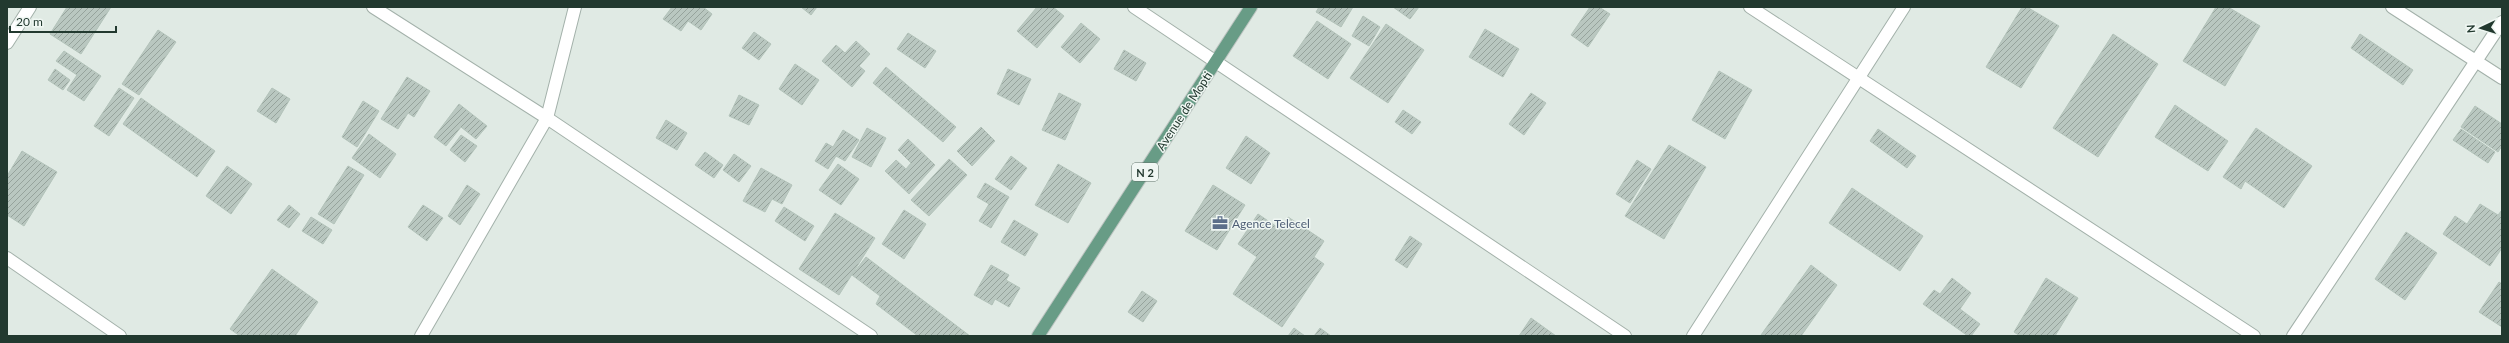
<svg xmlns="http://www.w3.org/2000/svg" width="2509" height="343" font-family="Lato,sans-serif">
	<defs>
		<pattern id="building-hatch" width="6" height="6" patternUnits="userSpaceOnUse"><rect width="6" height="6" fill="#b9c7c0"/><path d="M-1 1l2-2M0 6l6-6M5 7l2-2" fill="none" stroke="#96a39c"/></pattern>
	</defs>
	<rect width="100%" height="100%" fill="#e0eae4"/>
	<g fill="url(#building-hatch)" stroke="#b3c3ba">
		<polygon points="67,7 111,7 81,54 50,34"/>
		<polygon points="672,7 703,7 712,14 701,30 688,21 681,31 663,19"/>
		<polygon points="801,7 817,7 811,15"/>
		<polygon points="1037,7 1053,7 1064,16 1037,48 1017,31"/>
		<polygon points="1319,7 1353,7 1341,27 1316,12"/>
		<polygon points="1393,7 1419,7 1410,19"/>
		<polygon points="1590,7 1599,7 1610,14 1588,47 1571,35"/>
		<polygon points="2022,7 2027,7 2059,26 2021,88 1986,67"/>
		<polygon points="2216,7 2228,7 2260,26 2225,86 2183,61"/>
		<polygon points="1363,16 1380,27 1369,46 1352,36"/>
		<polygon points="1317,21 1351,44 1328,79 1293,56"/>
		<polygon points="1081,23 1100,39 1080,63 1061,47"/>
		<polygon points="1386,24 1424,50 1388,103 1350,78"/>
		<polygon points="1485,29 1519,49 1503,77 1469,57"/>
		<polygon points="158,30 176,42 139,95 122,84"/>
		<polygon points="754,32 771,44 759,60 742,48"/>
		<polygon points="908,33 936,51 925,68 897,49"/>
		<polygon points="2113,34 2158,64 2098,157 2053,128"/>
		<polygon points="2360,34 2413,70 2403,85 2351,48"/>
		<polygon points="856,41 870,54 859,66 865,71 852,87 822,61 836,45 845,53"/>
		<polygon points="1124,50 1146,63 1136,81 1114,69"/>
		<polygon points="64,51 101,76 84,101 67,90 77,75 56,61"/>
		<polygon points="795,64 819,80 802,105 779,89"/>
		<polygon points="886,67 956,127 943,142 873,83"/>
		<polygon points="55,69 70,80 63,90 48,80"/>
		<polygon points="1008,69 1031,79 1019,105 997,94"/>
		<polygon points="1719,71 1752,90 1725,139 1692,120"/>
		<polygon points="407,77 430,91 414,117 408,113 398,129 381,119"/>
		<polygon points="119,88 134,98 109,136 94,126"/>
		<polygon points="272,88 290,99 276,123 257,111"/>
		<polygon points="1059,93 1081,104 1065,140 1042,130"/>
		<polygon points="1531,93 1546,103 1524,135 1509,124"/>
		<polygon points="739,95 759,105 749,125 729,116"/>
		<polygon points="141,98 215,151 197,177 123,124"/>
		<polygon points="363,101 379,111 357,147 342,137"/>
		<polygon points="459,104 487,126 476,139 461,127 446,146 434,137"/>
		<polygon points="2175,105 2228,141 2208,171 2155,137"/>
		<polygon points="2475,106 2502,124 2502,146 2498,152 2461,127"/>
		<polygon points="1403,110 1421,122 1412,134 1395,122"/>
		<polygon points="666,120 687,133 677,150 656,138"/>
		<polygon points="981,127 995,141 972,166 957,151"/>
		<polygon points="867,128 886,138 871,167 852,157"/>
		<polygon points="2256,128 2312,166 2284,208 2245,181 2241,189 2223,177"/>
		<polygon points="1878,129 1916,156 1907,168 1870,141"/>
		<polygon points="2461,129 2495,152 2488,163 2453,140"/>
		<polygon points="843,130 859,140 845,161 836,156 828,169 815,161 826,143 833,147"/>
		<polygon points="369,134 396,154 380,178 352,158"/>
		<polygon points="461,135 477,146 465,162 450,150"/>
		<polygon points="1246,136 1270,153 1251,184 1226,168"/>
		<polygon points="908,139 935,165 909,194 885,171 896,160 906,169 911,163 898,150"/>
		<polygon points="1669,145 1706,167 1664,239 1625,216"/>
		<polygon points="22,151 57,172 24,226 7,215 7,176"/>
		<polygon points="705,152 723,165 714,178 695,165"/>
		<polygon points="734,154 751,166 739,182 723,170"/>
		<polygon points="1011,156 1027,168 1011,190 995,179"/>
		<polygon points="949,159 967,175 929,216 911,200"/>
		<polygon points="1637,160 1651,169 1630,203 1616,194"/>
		<polygon points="838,164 859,179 841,205 819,190"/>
		<polygon points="1058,164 1091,183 1068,223 1035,205"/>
		<polygon points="227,166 252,184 231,214 206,196"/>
		<polygon points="348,166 364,175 334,224 318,214"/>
		<polygon points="761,168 792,185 782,204 772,199 765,212 743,201"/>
		<polygon points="985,183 1009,197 991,228 979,221 989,204 977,197"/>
		<polygon points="467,185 480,194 460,225 448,216"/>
		<polygon points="1213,185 1245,205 1217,250 1185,231"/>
		<polygon points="1852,188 1923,236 1900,271 1829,223"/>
		<polygon points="2480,204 2498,215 2502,210 2502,248 2490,266 2443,234 2455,216 2467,224"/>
		<polygon points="289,205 300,214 289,228 277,220"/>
		<polygon points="423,205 443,218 427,241 408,227"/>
		<polygon points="784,207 814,226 805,241 775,221"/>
		<polygon points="904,210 926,224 904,259 882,244"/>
		<polygon points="835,213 875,238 839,295 799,269"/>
		<polygon points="1258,214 1280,229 1288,217 1324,241 1314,257 1324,264 1282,327 1233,294 1257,257 1238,244"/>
		<polygon points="311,217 332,230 323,244 302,231"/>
		<polygon points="1014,220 1038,234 1025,256 1001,242"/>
		<polygon points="2406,232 2437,253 2405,300 2375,279"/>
		<polygon points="1410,236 1422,244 1407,268 1395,260"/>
		<polygon points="866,257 970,336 918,336 876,304 880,296 852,275"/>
		<polygon points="991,265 1009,275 1006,280 1020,288 1009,307 995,299 992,305 974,295"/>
		<polygon points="1811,265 1837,285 1801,336 1762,336 1761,335"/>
		<polygon points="272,269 318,302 295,336 240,336 230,329"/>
		<polygon points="1952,278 1971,293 1960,309 1980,324 1971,336 1968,336 1923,304 1934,290 1940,294"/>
		<polygon points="2046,278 2078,298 2055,336 2020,336 2014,332"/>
		<polygon points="2499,282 2502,284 2502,327 2479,312"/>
		<polygon points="1142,291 1157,301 1143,322 1128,312"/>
		<polygon points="1531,318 1556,336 1519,336"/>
		<polygon points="1294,328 1305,336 1288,336"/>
		<polygon points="1320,328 1331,336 1314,336"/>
	</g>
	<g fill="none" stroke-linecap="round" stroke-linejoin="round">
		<defs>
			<g id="minor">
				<polyline points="373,7 547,118 871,336"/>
				<polyline points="1134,7 1625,336"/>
				<polyline points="1750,7 2254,336"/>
				<polyline points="2392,7 2502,78"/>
				<polyline points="7,43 30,7"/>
				<polyline points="7,258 120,336"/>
				<polyline points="421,336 547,118 575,7"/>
				<polyline points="1693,336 1904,7"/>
				<polyline points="2293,336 2502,22"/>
			</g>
			<polyline id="primary" points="1038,336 1251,7"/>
		</defs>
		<use href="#minor" stroke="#a3b1aa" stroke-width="14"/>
		<use href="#primary" stroke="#bdc4c1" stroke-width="14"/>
		<use href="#minor" stroke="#fff" stroke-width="12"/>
		<use href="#primary" stroke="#689c86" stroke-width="12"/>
	</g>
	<defs>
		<symbol id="office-bare" viewBox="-9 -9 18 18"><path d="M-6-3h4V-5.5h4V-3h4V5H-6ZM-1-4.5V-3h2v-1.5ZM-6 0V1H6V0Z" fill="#5c6f8a" stroke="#f0f7f3" stroke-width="2.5" paint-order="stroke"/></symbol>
	</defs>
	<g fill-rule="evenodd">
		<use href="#office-bare" x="1209" y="212" width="22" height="22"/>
	</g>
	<g text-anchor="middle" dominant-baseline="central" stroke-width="3" stroke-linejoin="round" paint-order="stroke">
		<rect fill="#f0f7f3" stroke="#60726a" stroke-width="1" x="1132" y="163" width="26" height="18" rx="3"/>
		<g font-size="11" font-weight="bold" fill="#22392f">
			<text x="1145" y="172">N 2</text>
		</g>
		<g font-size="12" fill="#22392f" stroke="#f0f7f3">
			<text transform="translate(1184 111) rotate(-57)">Avenue de Mopti</text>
		</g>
		<g font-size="12" fill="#4e5e75" stroke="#f0f7f3" text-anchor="start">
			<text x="1232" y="223">Agence Telecel</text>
		</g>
	</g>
	<rect width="2509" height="343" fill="none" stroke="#22392f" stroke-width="16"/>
	<g transform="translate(2481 28) rotate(266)" stroke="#f0f7f3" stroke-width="3" paint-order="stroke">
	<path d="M0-3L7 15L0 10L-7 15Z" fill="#22392f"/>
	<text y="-6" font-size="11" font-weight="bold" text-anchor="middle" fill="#22392f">N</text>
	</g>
	<path d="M10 26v6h106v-6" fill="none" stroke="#22392f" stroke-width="2"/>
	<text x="16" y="26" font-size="12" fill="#22392f" stroke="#f0f7f3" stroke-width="3" paint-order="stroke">20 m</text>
</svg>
